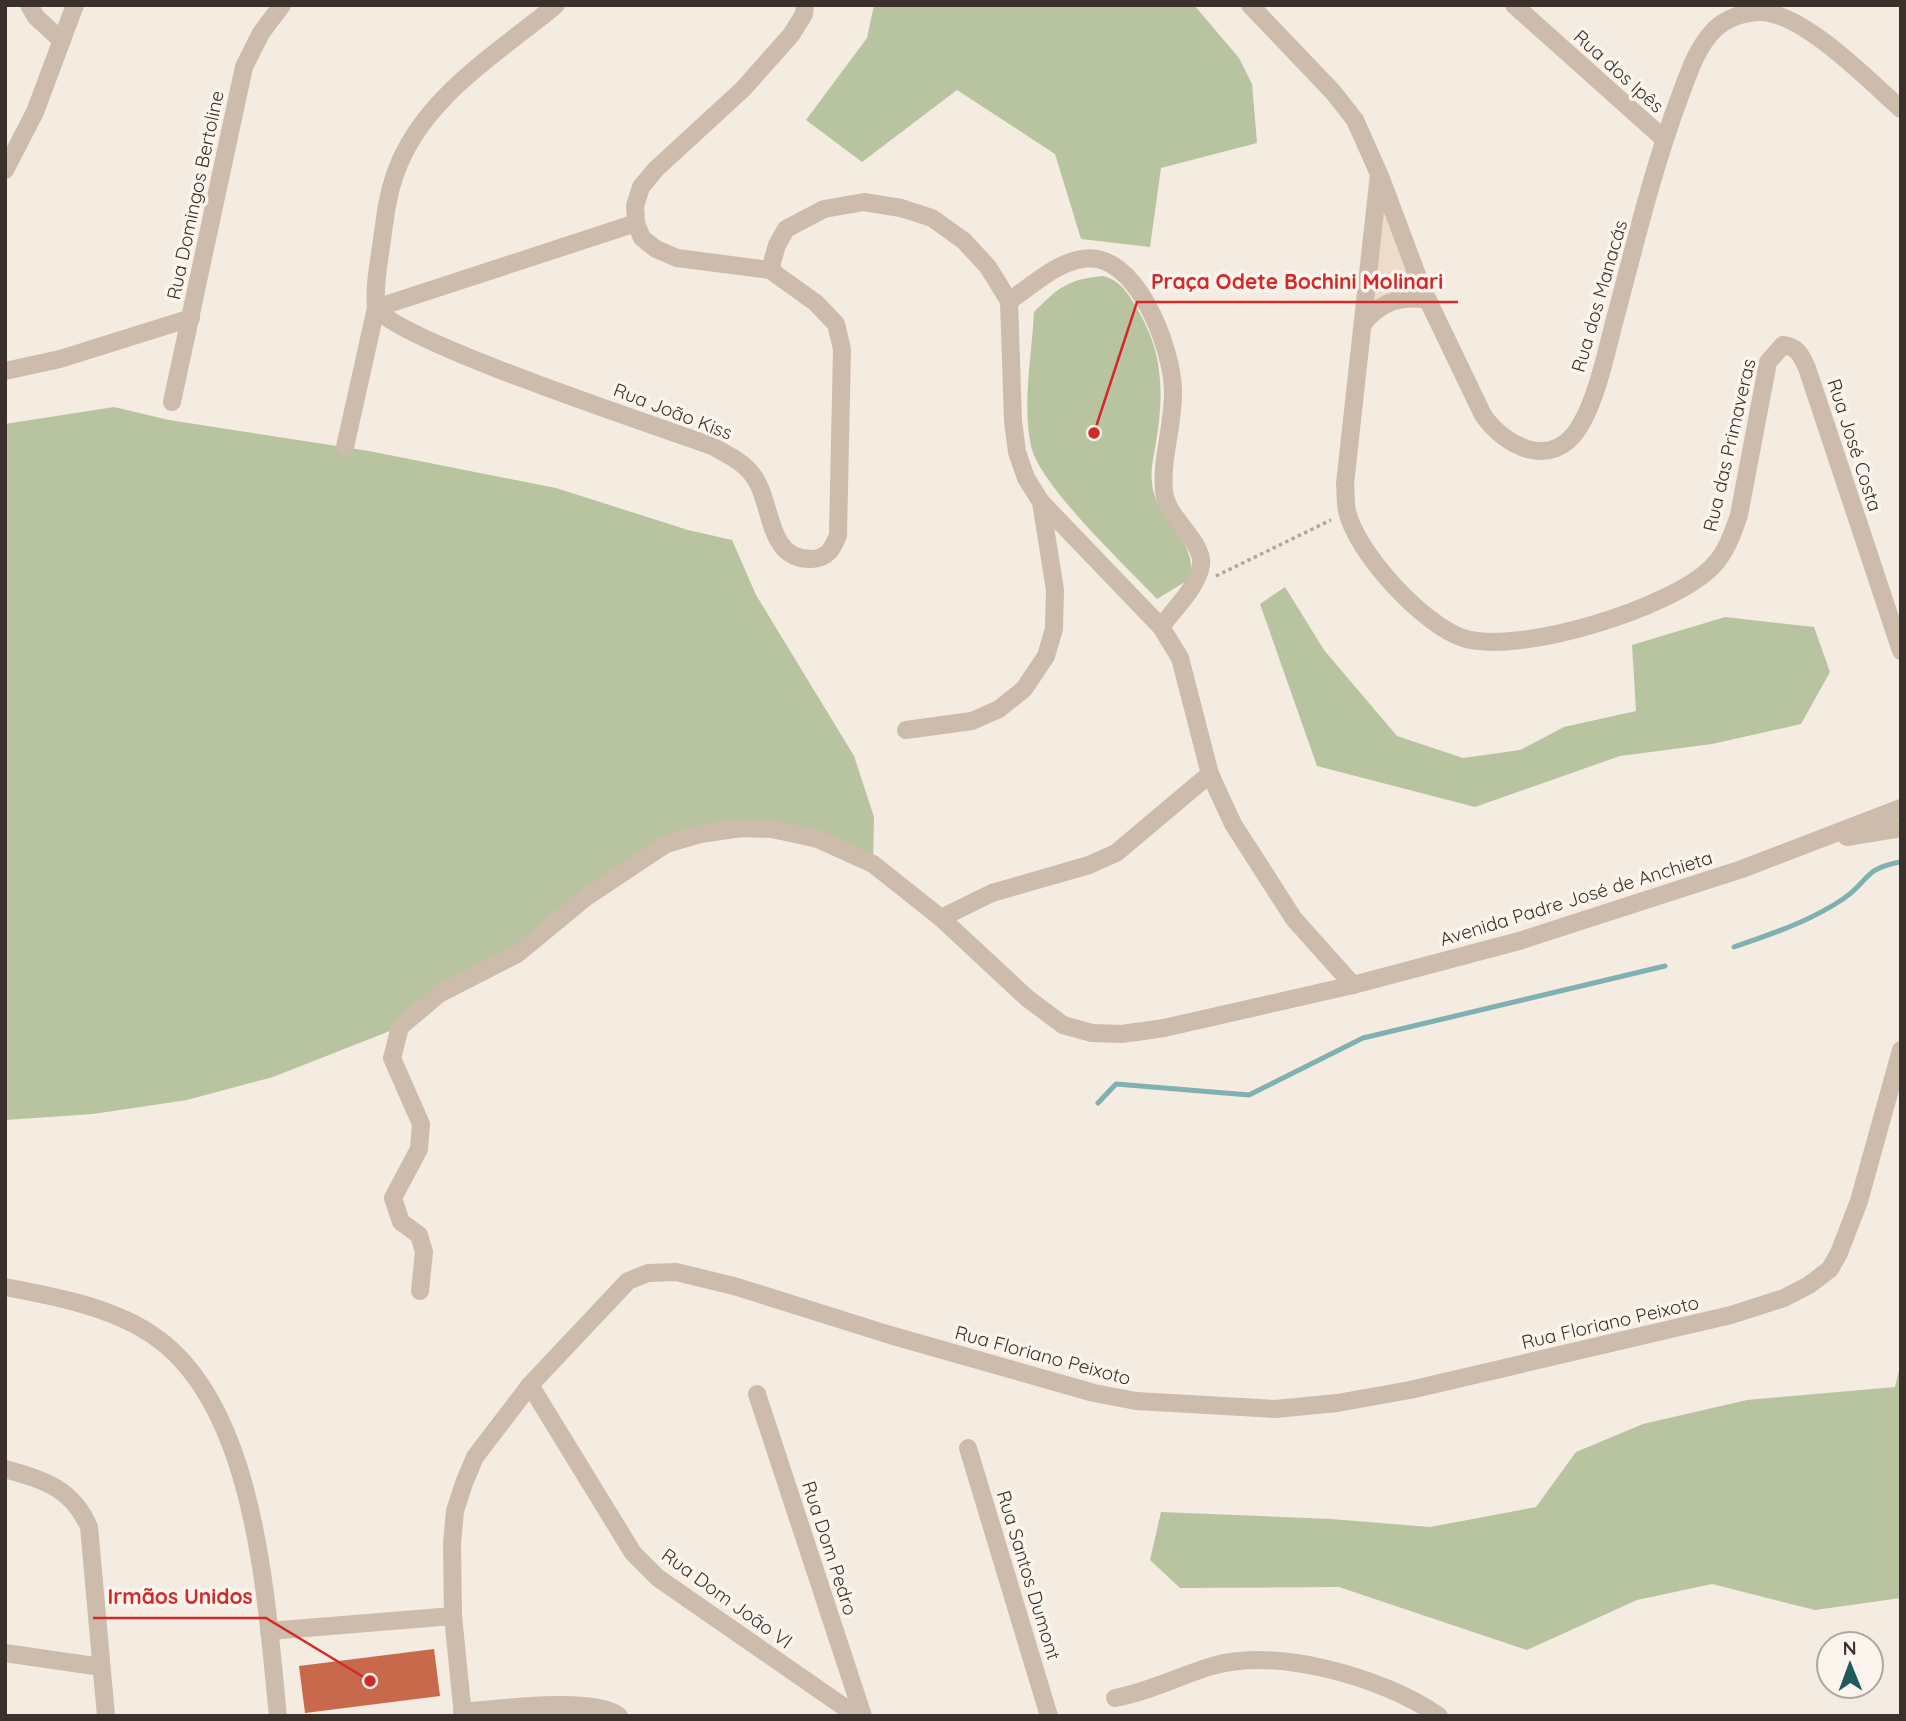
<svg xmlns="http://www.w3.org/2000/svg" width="1906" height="1721" font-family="Quicksand,sans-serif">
	<rect width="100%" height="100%" fill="#f4ebe1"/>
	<g fill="#b8c4a0">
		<polygon points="874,5 1194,5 1239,58 1252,84 1257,143 1161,168 1150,247 1081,239 1055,154 957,90 862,162 806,120 867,38"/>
		<path d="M1103 276C1122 281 1129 295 1139 312 1162 352 1164 390 1157 436 1155 451 1150 468 1152 483 1155 520 1199 539 1190 579L1157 599C1127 567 1040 486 1031 446 1022 404 1032 354 1034 312 1058 288 1068 279 1103 276Z"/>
		<polygon points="114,407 169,420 369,451 556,488 688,530 732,540 756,595 854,756 874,817 873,864 772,829 666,844 400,1027 273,1077 187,1100 93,1114 5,1120 5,424"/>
		<polygon points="1285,587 1324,650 1397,736 1463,758 1520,750 1564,727 1636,711 1632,645 1725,617 1814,627 1830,672 1801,724 1712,744 1620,756 1475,807 1317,766 1260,604"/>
		<polygon points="1901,1362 1901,1598 1815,1610 1712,1584 1637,1600 1527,1650 1339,1587 1180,1588 1150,1560 1161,1512 1331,1519 1430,1527 1536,1507 1576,1452 1643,1424 1747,1400 1895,1387"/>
	</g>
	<polygon fill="#ecdcc8" points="1383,204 1414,285 1372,302"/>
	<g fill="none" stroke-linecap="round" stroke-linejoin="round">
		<g stroke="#7fb0b2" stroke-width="5">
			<path d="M1734 947C1771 934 1809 922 1843 899 1870 881 1862 869 1900 862"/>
			<polyline points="1098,1103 1116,1084 1249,1095 1363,1038 1665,966"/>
		</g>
	</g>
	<polygon fill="#c8694b" points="434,1649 440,1696 305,1713 299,1666"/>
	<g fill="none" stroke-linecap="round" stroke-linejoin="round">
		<polyline stroke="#b9a596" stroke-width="3.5" stroke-dasharray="3.5 3.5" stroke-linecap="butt" points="1216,576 1331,520"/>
		<g stroke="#cdbbac" stroke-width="18">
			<polyline points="29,5 36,17 62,41"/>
			<path d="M556 5C498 53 422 98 396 172 388 193 385 217 382 240 379 262 374 285 376 308 398 341 659 427 712 446 726 454 742 461 752 474 774 502 765 560 812 559 828 558 833 548 838 535L842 349 836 324 816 303 770 270 677 258 656 249 642 238 636 223 635 206 641 187 656 169 743 89 791 35 804 14 805 5"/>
			<path d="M1250 5 1333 92 1355 120 1379 174 1345 484C1346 493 1345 502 1347 511 1356 552 1423 625 1463 638 1518 656 1672 608 1712 567 1726 553 1733 533 1739 515L1768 362 1783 345C1798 347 1801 355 1807 368L1901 651"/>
			<polyline points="1514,5 1664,139"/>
			<polyline points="5,170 35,112 75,5"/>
			<path d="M1380 176 1422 288 1483 415C1505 447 1551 470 1578 429 1597 400 1606 352 1615 319 1635 245 1652 171 1679 99 1688 75 1696 48 1715 29 1727 18 1742 13 1758 12 1801 10 1869 81 1901 109"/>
			<polyline points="770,270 777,245 786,229 824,209 864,202 901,208 932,218 964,241 988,267 1009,301 1013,421 1017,452 1026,478 1041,502 1055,590 1054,629 1046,656 1024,689 999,709 972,721 906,730"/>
			<path d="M1009 301C1032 286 1055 263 1082 259 1136 249 1172 348 1173 390 1174 424 1161 457 1164 491 1166 518 1204 541 1201 565 1198 587 1173 610 1161 627"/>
			<path d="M1363 324C1380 302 1401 295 1428 300"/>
			<polyline points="5,371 60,359 191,318"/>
			<polyline points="172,402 244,67 261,33 282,5"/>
			<polyline points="345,447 376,308 636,223"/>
			<polyline points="1041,502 1161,627 1180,658 1210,774 1233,824 1294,919 1353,985"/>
			<polyline points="1847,837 1901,828"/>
			<polyline points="941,918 992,893 1089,865 1116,853 1210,774"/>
			<path d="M5 1287C53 1296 111 1307 151 1334 257 1403 266 1602 278 1716"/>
			<polyline points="420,1291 424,1252 419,1235 401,1222 393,1198 419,1149 421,1124 392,1058 400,1027 439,994 517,954 585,898 666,844 700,834 741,828 772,829 818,839 873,864 941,918 1027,998 1063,1025 1092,1033 1122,1034 1164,1028 1353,985 1519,941 1742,869 1901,808"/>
			<polyline points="530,1385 633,1553 658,1578 857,1716"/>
			<polyline points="757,1394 863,1716"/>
			<polyline points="968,1448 1049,1716"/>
			<path d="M5 1469C44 1480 72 1488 89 1527L106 1716"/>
			<polyline points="269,1631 453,1616"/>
			<polyline points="5,1653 101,1667"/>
			<path d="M1115 1698C1149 1692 1179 1676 1212 1666 1278 1647 1385 1678 1439 1716"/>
			<path d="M462 1712C496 1709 594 1696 619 1716"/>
			<polyline points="463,1716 453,1616 452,1544 455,1511 464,1483 475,1457 530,1385 628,1281 648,1273 676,1272 734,1286 890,1335 1094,1393 1136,1401 1275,1409 1337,1403 1410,1390 1731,1315 1784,1298 1809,1285 1830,1269 1839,1253 1859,1201 1901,1050"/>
		</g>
	</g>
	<g text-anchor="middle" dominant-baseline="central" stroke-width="7" stroke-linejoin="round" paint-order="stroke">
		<g font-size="19" fill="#3b302b" stroke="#fbf5ee">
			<text transform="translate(1619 71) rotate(42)">Rua dos Ipês</text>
			<text transform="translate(195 195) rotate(-78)">Rua Domingos Bertoline</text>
			<text transform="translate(1599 296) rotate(-74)">Rua dos Manacás</text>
			<text transform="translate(673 411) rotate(21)">Rua João Kiss</text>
			<text transform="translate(1729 445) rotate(-77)">Rua das Primaveras</text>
			<text transform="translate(1855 445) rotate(72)">Rua José Costa</text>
			<text transform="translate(1576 898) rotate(-17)">Avenida Padre José de Anchieta</text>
			<text transform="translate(1610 1322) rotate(-13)">Rua Floriano Peixoto</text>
			<text transform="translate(1043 1355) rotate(15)">Rua Floriano Peixoto</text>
			<text transform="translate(830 1548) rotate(72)">Rua Dom Pedro</text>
			<text transform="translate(1029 1575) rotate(73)">Rua Santos Dumont</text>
			<text transform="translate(727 1598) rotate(36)">Rua Dom João Vl</text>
		</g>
	</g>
	<path fill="none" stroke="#d62828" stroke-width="2.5" d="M1094 433L1137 302H1458M370 1681L266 1618H93"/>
	<g fill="#d62828" stroke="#fbf5ee" stroke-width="2.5">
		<circle cx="1094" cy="433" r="7"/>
		<circle cx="370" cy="1681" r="7"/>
	</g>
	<g font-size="21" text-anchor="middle" font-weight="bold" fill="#d62828" stroke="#fbf5ee" stroke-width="7" stroke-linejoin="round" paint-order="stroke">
		<text x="1297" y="289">Praça Odete Bochini Molinari</text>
		<text x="180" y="1604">Irmãos Unidos</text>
	</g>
	<rect width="1906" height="1721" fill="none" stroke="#3b302b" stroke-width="14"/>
	<g transform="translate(1850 1665) rotate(359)"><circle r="33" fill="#fbf5ee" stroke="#aea6a0" stroke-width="2"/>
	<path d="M0-5L12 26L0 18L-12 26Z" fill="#1f5a5e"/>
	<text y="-10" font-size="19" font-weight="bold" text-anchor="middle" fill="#3b302b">N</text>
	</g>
</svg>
